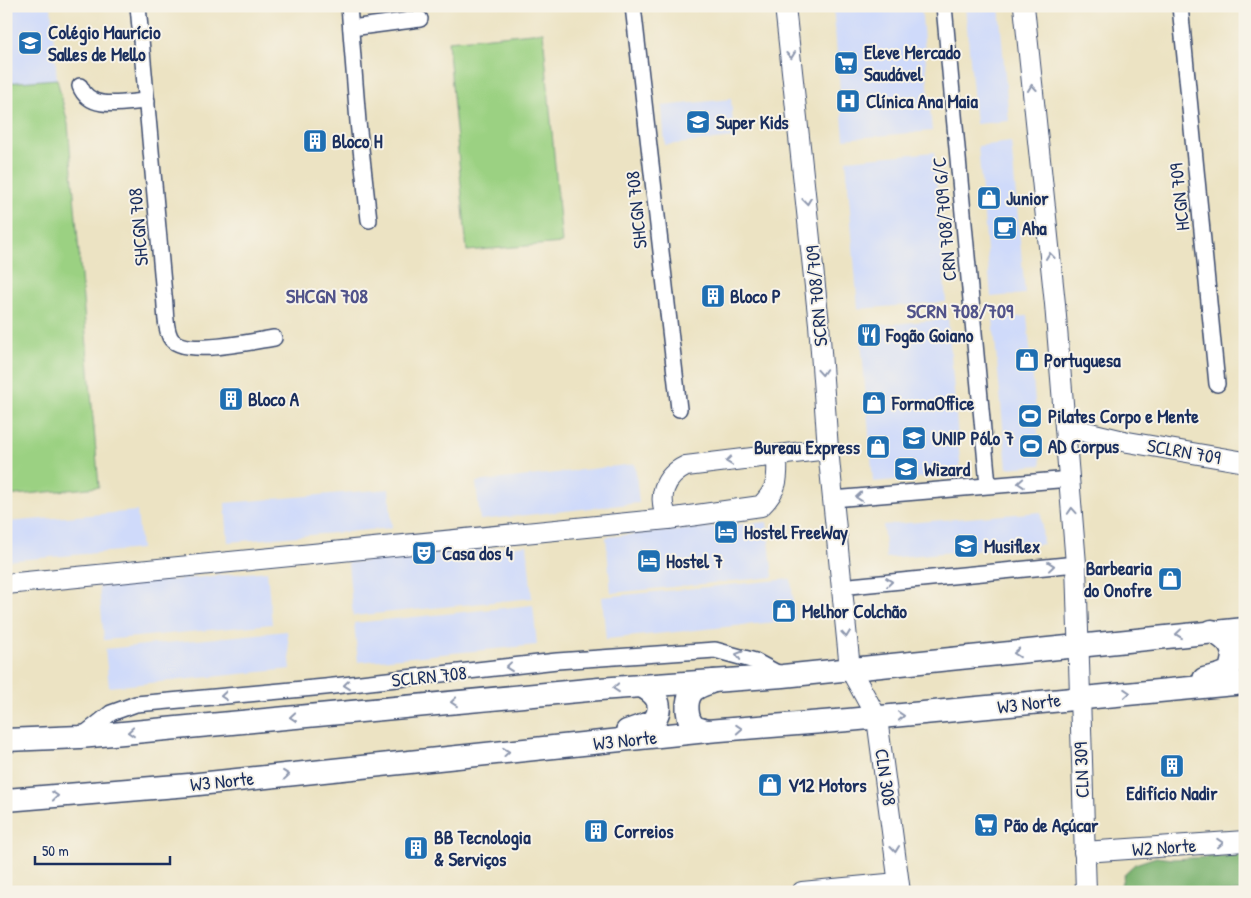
<svg xmlns="http://www.w3.org/2000/svg" width="1251" height="898" font-family="'Patrick Hand',sans-serif">
	<rect width="100%" height="100%" fill="#f7f3e8"/>
	<filter id="ink" filterUnits="userSpaceOnUse"><feTurbulence type="fractalNoise" baseFrequency=".02" numOctaves="2"/><feDisplacementMap in="SourceGraphic" scale="10" xChannelSelector="R" yChannelSelector="G"/><feConvolveMatrix kernelMatrix="1 2 1 2 8 2 1 2 1" color-interpolation-filters="sRGB"/></filter>
	<filter id="wash" filterUnits="userSpaceOnUse"><feTurbulence type="fractalNoise" baseFrequency=".0096" numOctaves="4" result="noise"/><feDisplacementMap in="SourceGraphic" scale="20" xChannelSelector="R" yChannelSelector="G"/><feGaussianBlur stdDeviation="1.12" result="paint"/><feColorMatrix in="noise" values="0 0 0 0 0 0 0 0 0 0 0 0 0 0 0 0 0 1.4 0 .05"/><feComposite in="paint" operator="in"/></filter>
	<g filter="url(#wash)">
		<rect width="100%" height="100%" fill="#ece3c3"/>
		<g fill="#cfdafa">
			<polygon points="6,6 51,6 57,79 6,83"/>
			<polygon points="833,6 921,6 932,131 844,139"/>
			<polygon points="965,6 999,6 1009,121 976,124"/>
			<polygon points="731,99 734,138 665,145 662,106"/>
			<polygon points="1011,142 1025,294 991,297 978,146"/>
			<polygon points="934,152 946,302 858,309 846,160"/>
			<polygon points="1027,316 1041,465 1007,468 993,319"/>
			<polygon points="948,319 961,474 873,482 860,327"/>
			<polygon points="635,464 639,503 480,520 476,482"/>
			<polygon points="389,489 392,528 228,542 225,503"/>
			<polygon points="137,511 141,549 6,561 6,522"/>
			<polygon points="1041,512 1043,544 886,558 883,525"/>
			<polygon points="767,522 773,577 611,593 606,537"/>
			<polygon points="527,545 532,598 353,616 348,563"/>
			<polygon points="267,571 272,624 104,640 99,587"/>
			<polygon points="791,579 795,620 606,639 602,597"/>
			<polygon points="533,605 537,645 358,662 354,623"/>
			<polygon points="287,631 291,669 109,687 105,649"/>
		</g>
		<g fill="#9bd182" stroke="#5b8070">
			<polygon points="543,32 562,243 467,251 448,41"/>
			<polygon points="57,79 68,124 99,487 6,496 6,83"/>
		</g>
		<polygon fill="#7cb370" stroke="#4c7167" points="1245,855 1245,892 1122,892 1120,889 1124,874 1135,864 1156,857 1172,859"/>
	</g>
	<g filter="url(#ink)">
		<g fill="none" stroke-linecap="round" stroke-linejoin="round">
			<defs>
				<g id="street">
					<path d="M138 6 164 295C166 307 164 325 170 337 181 358 254 341 274 338"/>
					<polyline points="349,6 358,122 369,220"/>
					<polyline points="633,6 679,409"/>
					<polyline points="944,6 988,485"/>
					<polyline points="1180,6 1217,384"/>
					<polyline points="351,28 420,19"/>
					<path d="M80 86C90 112 124 102 147 101"/>
					<polyline points="833,499 1070,479"/>
					<polyline points="840,587 1076,564"/>
					<polyline points="82,736 111,713 136,704 325,687 557,661 715,650 755,661 781,675"/>
				</g>
				<g id="secondary">
					<polyline points="785,6 819,324 828,449 850,669 877,718 900,892"/>
					<polyline points="1024,6 1055,304 1076,564 1086,892"/>
					<polyline points="1065,427 1128,442 1245,462"/>
					<path d="M777 455C778 479 778 489 761 506L668 519C657 498 663 477 686 466L828 449"/>
					<polyline points="6,584 668,519"/>
					<polyline points="1084,852 1245,841"/>
					<polyline points="802,892 898,883"/>
				</g>
				<g id="primary">
					<path d="M1204 679C1211 677 1221 676 1227 672 1231 669 1231 666 1232 662 1236 646 1224 638 1212 631"/>
					<path d="M627 731 653 722C665 706 657 694 641 686"/>
					<path d="M707 731C704 730 698 729 695 727 686 720 685 701 692 692 697 686 707 684 714 681"/>
					<polyline points="6,740 80,737 599,689 783,676 1245,629"/>
					<polyline points="6,800 189,785 707,731 848,720 1245,683"/>
				</g>
			</defs>
			<use href="#street" stroke="#3a4a6d" stroke-width="18"/>
			<use href="#secondary" stroke="#3a4a6d" stroke-width="22"/>
			<use href="#primary" stroke="#3a4a6d" stroke-width="25"/>
			<use href="#street" stroke="#fff" stroke-width="15"/>
			<use href="#secondary" stroke="#fff" stroke-width="20"/>
			<use href="#primary" stroke="#fff" stroke-width="22"/>
		</g>
		<defs><path id="oneway-chevron" d="M-2-3.5L2.5 0L-2 3.5" fill="none" stroke-width="1.6" stroke-linecap="round" stroke-linejoin="round" transform="scale(1.25)"/></defs>
		<g stroke="#8d97ae">
			<use href="#oneway-chevron" transform="translate(791 55) rotate(84)"/>
			<use href="#oneway-chevron" transform="translate(1032 88) rotate(-96)"/>
			<use href="#oneway-chevron" transform="translate(807 201) rotate(84)"/>
			<use href="#oneway-chevron" transform="translate(1050 256) rotate(-96)"/>
			<use href="#oneway-chevron" transform="translate(822 372) rotate(86)"/>
			<use href="#oneway-chevron" transform="translate(729 461) rotate(173)"/>
			<use href="#oneway-chevron" transform="translate(1021 483) rotate(176)"/>
			<use href="#oneway-chevron" transform="translate(859 497) rotate(175)"/>
			<use href="#oneway-chevron" transform="translate(1072 511) rotate(-94)"/>
			<use href="#oneway-chevron" transform="translate(1051 566) rotate(-6)"/>
			<use href="#oneway-chevron" transform="translate(889 582) rotate(-6)"/>
			<use href="#oneway-chevron" transform="translate(846 634) rotate(83)"/>
			<use href="#oneway-chevron" transform="translate(1179 634) rotate(174)"/>
			<use href="#oneway-chevron" transform="translate(1017 653) rotate(175)"/>
			<use href="#oneway-chevron" transform="translate(739 655) rotate(-164)"/>
			<use href="#oneway-chevron" transform="translate(509 667) rotate(174)"/>
			<use href="#oneway-chevron" transform="translate(347 685) rotate(174)"/>
			<use href="#oneway-chevron" transform="translate(616 688) rotate(175)"/>
			<use href="#oneway-chevron" transform="translate(1127 693) rotate(-4)"/>
			<use href="#oneway-chevron" transform="translate(224 696) rotate(175)"/>
			<use href="#oneway-chevron" transform="translate(454 702) rotate(175)"/>
			<use href="#oneway-chevron" transform="translate(901 716) rotate(-5)"/>
			<use href="#oneway-chevron" transform="translate(293 717) rotate(175)"/>
			<use href="#oneway-chevron" transform="translate(739 729) rotate(-4)"/>
			<use href="#oneway-chevron" transform="translate(131 732) rotate(175)"/>
			<use href="#oneway-chevron" transform="translate(506 752) rotate(-6)"/>
			<use href="#oneway-chevron" transform="translate(286 775) rotate(-6)"/>
			<use href="#oneway-chevron" transform="translate(55 796) rotate(-5)"/>
			<use href="#oneway-chevron" transform="translate(1220 843) rotate(-4)"/>
			<use href="#oneway-chevron" transform="translate(895 849) rotate(84)"/>
		</g>
	</g>
	<defs>
		<symbol id="school-square" viewBox="-11 -11 22 22"><rect x="-9" y="-9" width="18" height="18" rx="4" fill="#1f6fb2" stroke="#f7f3e8"/><path d="M0-5L7-2L0 1L-7-2ZM-4 1L0 2.5L4 1V4Q0 6-4 4Z" fill="#fff"/></symbol>
		<symbol id="supermarket-square" viewBox="-11 -11 22 22"><rect x="-9" y="-9" width="18" height="18" rx="4" fill="#1f6fb2" stroke="#f7f3e8"/><path d="M-6-5.5h2.5l.6 2H6L4.5 2H-2.5L-4.4-4H-6ZM-1.5 3.2a1.3 1.3 0 1 0 .1 0ZM3 3.2a1.3 1.3 0 1 0 .1 0Z" fill="#fff"/></symbol>
		<symbol id="hospital-square" viewBox="-11 -11 22 22"><rect x="-9" y="-9" width="18" height="18" rx="4" fill="#1f6fb2" stroke="#f7f3e8"/><path d="M-5-5h3v3.5h4V-5h3V5h-3V1.5h-4V5h-3Z" fill="#fff"/></symbol>
		<symbol id="building-square" viewBox="-11 -11 22 22"><rect x="-9" y="-9" width="18" height="18" rx="4" fill="#1f6fb2" stroke="#f7f3e8"/><path d="M-4-6H4V6H1V3H-1V6H-4ZM-2.5-4.3h1.7v1.8h-1.7ZM.8-4.3h1.7v1.8H.8ZM-2.5-1h1.7V.8h-1.7ZM.8-1h1.7V.8H.8Z" fill="#fff"/></symbol>
		<symbol id="shop-square" viewBox="-11 -11 22 22"><rect x="-9" y="-9" width="18" height="18" rx="4" fill="#1f6fb2" stroke="#f7f3e8"/><path d="M-5-2.5h2.3a2.7 3.5 0 0 1 5.4 0H5L5.5 6h-11ZM-1.5-2.5h3a1.5 2.3 0 0 0-3 0Z" fill="#fff"/></symbol>
		<symbol id="cafe-square" viewBox="-11 -11 22 22"><rect x="-9" y="-9" width="18" height="18" rx="4" fill="#1f6fb2" stroke="#f7f3e8"/><path d="M-5.5-4.5H6V0H3Q3 3.5 0 3.5H-2.5Q-5.5 3.5-5.5 0ZM3-3.2v2h1.7v-2ZM-6 4.5H4V6H-6Z" fill="#fff"/></symbol>
		<symbol id="restaurant-square" viewBox="-11 -11 22 22"><rect x="-9" y="-9" width="18" height="18" rx="4" fill="#1f6fb2" stroke="#f7f3e8"/><path d="M-5-6h1v4h1v-4h1v4h1v-4h1v5L-1.5 .5V6h-2V.5L-5-1ZM5-6V6H3V1.5H1.5Q1.5-4 5-6Z" fill="#fff"/></symbol>
		<symbol id="stadium-square" viewBox="-11 -11 22 22"><rect x="-9" y="-9" width="18" height="18" rx="4" fill="#1f6fb2" stroke="#f7f3e8"/><path d="M0-5a6.5 5 0 1 0 0 10a6.5 5 0 1 0 0-10ZM-3.5-1.8h7v3.6h-7Z" fill="#fff"/></symbol>
		<symbol id="university-square" viewBox="-11 -11 22 22"><rect x="-9" y="-9" width="18" height="18" rx="4" fill="#1f6fb2" stroke="#f7f3e8"/><path d="M0-5L7-2L0 1L-7-2ZM-4 1L0 2.5L4 1V4Q0 6-4 4Z" fill="#fff"/></symbol>
		<symbol id="hotel-square" viewBox="-11 -11 22 22"><rect x="-9" y="-9" width="18" height="18" rx="4" fill="#1f6fb2" stroke="#f7f3e8"/><path d="M-6-4.5h1.5V1H6V5H4.5V3h-9V5H-6ZM-4 0a1.8 1.8 0 1 1 3.6 0ZM.5 0V-2.5h3Q6-2.5 6 0Z" fill="#fff"/></symbol>
		<symbol id="theatre-square" viewBox="-11 -11 22 22"><rect x="-9" y="-9" width="18" height="18" rx="4" fill="#1f6fb2" stroke="#f7f3e8"/><path d="M-5-5.5Q0-4 5-5.5V0Q5 5 0 6Q-5 5-5 0ZM-3.3-2.5H-1v1.5H-3.3ZM1-2.5H3.3v1.5H1ZM-2.8 1Q0 5.5 2.8 1Z" fill="#fff"/></symbol>
	</defs>
	<g fill-rule="evenodd">
		<use href="#school-square" x="16" y="29" width="28" height="28"/>
		<use href="#supermarket-square" x="832" y="49" width="28" height="28"/>
		<use href="#hospital-square" x="834" y="87" width="28" height="28"/>
		<use href="#school-square" x="684" y="108" width="28" height="28"/>
		<use href="#building-square" x="301" y="127" width="28" height="28"/>
		<use href="#shop-square" x="975" y="184" width="28" height="28"/>
		<use href="#cafe-square" x="991" y="214" width="28" height="28"/>
		<use href="#building-square" x="699" y="282" width="28" height="28"/>
		<use href="#restaurant-square" x="855" y="321" width="28" height="28"/>
		<use href="#shop-square" x="1013" y="346" width="28" height="28"/>
		<use href="#building-square" x="217" y="385" width="28" height="28"/>
		<use href="#shop-square" x="860" y="389" width="28" height="28"/>
		<use href="#stadium-square" x="1016" y="402" width="28" height="28"/>
		<use href="#university-square" x="900" y="424" width="28" height="28"/>
		<use href="#stadium-square" x="1017" y="432" width="28" height="28"/>
		<use href="#shop-square" x="864" y="433" width="28" height="28"/>
		<use href="#school-square" x="892" y="455" width="28" height="28"/>
		<use href="#hotel-square" x="712" y="518" width="28" height="28"/>
		<use href="#school-square" x="952" y="532" width="28" height="28"/>
		<use href="#theatre-square" x="410" y="539" width="28" height="28"/>
		<use href="#hotel-square" x="635" y="547" width="28" height="28"/>
		<use href="#shop-square" x="1156" y="565" width="28" height="28"/>
		<use href="#shop-square" x="770" y="597" width="28" height="28"/>
		<use href="#building-square" x="1158" y="752" width="28" height="28"/>
		<use href="#shop-square" x="756" y="771" width="28" height="28"/>
		<use href="#supermarket-square" x="972" y="811" width="28" height="28"/>
		<use href="#building-square" x="582" y="817" width="28" height="28"/>
		<use href="#building-square" x="402" y="834" width="28" height="28"/>
	</g>
	<g text-anchor="middle" dominant-baseline="central" stroke-width="4" stroke-linejoin="round" paint-order="stroke">
		<g font-size="19" font-weight="bold" fill="#1b2f5e" stroke="#f7f3e8" text-anchor="start">
			<text x="48" y="32">Colégio Maurício<tspan x="48" dy="22">Salles de Mello</tspan></text>
			<text x="864" y="52">Eleve Mercado<tspan x="864" dy="22">Saudável</tspan></text>
			<text x="866" y="101">Clínica Ana Maia</text>
			<text x="716" y="122">Super Kids</text>
			<text x="332" y="141">Bloco H</text>
			<text x="1006" y="198">Junior</text>
			<text x="1022" y="228">Aha</text>
			<text x="730" y="296">Bloco P</text>
			<text x="886" y="335">Fogão Goiano</text>
			<text x="1044" y="360">Portuguesa</text>
			<text x="248" y="399">Bloco A</text>
			<text x="892" y="403">FormaOffice</text>
			<text x="1048" y="416">Pilates Corpo e Mente</text>
			<text x="932" y="438">UNIP Pólo 7</text>
			<text x="1048" y="446">AD Corpus</text>
			<text x="860" y="447" text-anchor="end">Bureau Express</text>
			<text x="924" y="469">Wizard</text>
			<text x="744" y="532">Hostel FreeWay</text>
			<text x="984" y="546">Musiflex</text>
			<text x="442" y="553">Casa dos 4</text>
			<text x="666" y="561">Hostel 7</text>
			<text x="1152" y="568" text-anchor="end">Barbearia<tspan x="1152" dy="22">do Onofre</tspan></text>
			<text x="802" y="611">Melhor Colchão</text>
			<text x="788" y="785">V12 Motors</text>
			<text x="1172" y="793" text-anchor="middle">Edifício Nadir</text>
			<text x="1004" y="825">Pão de Açúcar</text>
			<text x="614" y="831">Correios</text>
			<text x="434" y="837">BB Tecnologia<tspan x="434" dy="22">&amp; Serviços</tspan></text>
		</g>
		<g font-size="19" fill="#1b2f5e" stroke="#f7f3e8">
			<text transform="translate(1179 197) rotate(-96)">HCGN 709</text>
			<text transform="translate(636 210) rotate(-96)">SHCGN 708</text>
			<text transform="translate(944 219) rotate(-95)">CRN 708/709 G/C</text>
			<text transform="translate(138 227) rotate(-95)">SHCGN 708</text>
			<text transform="translate(816 296) rotate(-95)">SCRN 708/709</text>
			<text transform="translate(1184 451) rotate(10)">SCLRN 709</text>
			<text transform="translate(429 676) rotate(-6)">SCLRN 708</text>
			<text transform="translate(1029 703) rotate(-7)">W3 Norte</text>
			<text transform="translate(625 740) rotate(-6)">W3 Norte</text>
			<text transform="translate(1081 770) rotate(-92)">CLN 309</text>
			<text transform="translate(886 777) rotate(82)">CLN 308</text>
			<text transform="translate(222 781) rotate(-6)">W3 Norte</text>
			<text transform="translate(1164 847) rotate(-4)">W2 Norte</text>
		</g>
		<g font-size="20" font-weight="bold" fill="#51538a" stroke="#f7f3e8">
			<text x="327" y="295">SHCGN 708</text>
			<text x="960" y="310">SCRN 708/709</text>
		</g>
	</g>
	<rect width="1251" height="898" fill="none" stroke="#f7f3e8" stroke-width="25"/>
	<path d="M35 856v8h135v-8" fill="none" stroke="#1b2f5e" stroke-width="2.5"/>
	<text x="42" y="856" font-size="15" fill="#1b2f5e" stroke="#f7f3e8" stroke-width="4" paint-order="stroke">50 m</text>
</svg>
